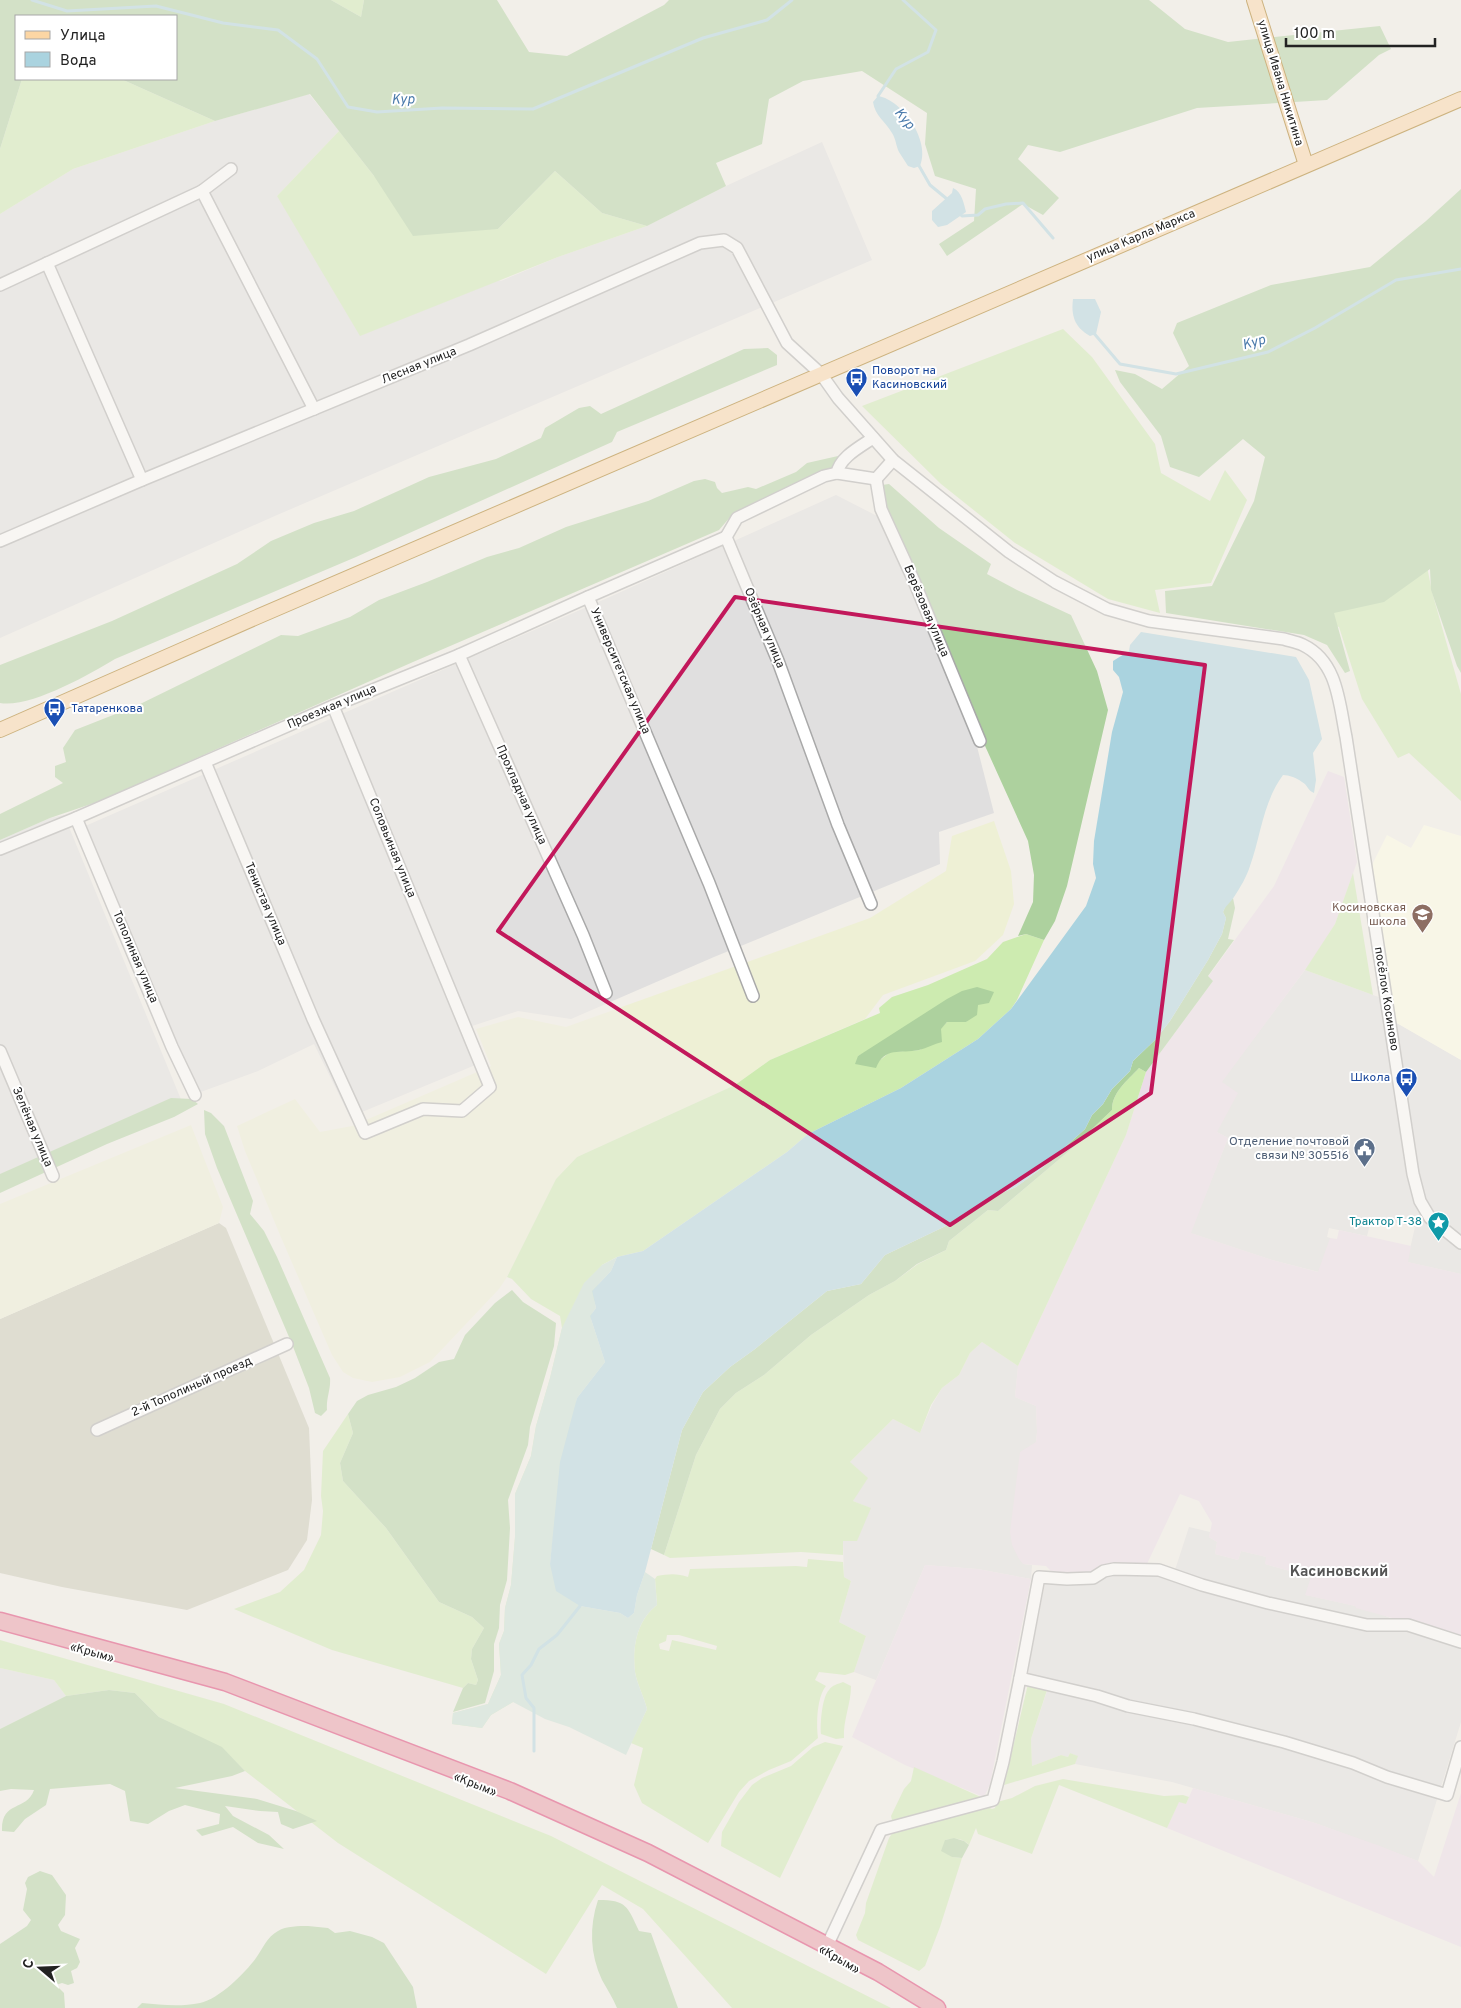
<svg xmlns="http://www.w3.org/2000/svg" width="1461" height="2008" font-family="Overpass,sans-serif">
	<rect width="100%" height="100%" fill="#f2efe9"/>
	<g fill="#e0dfdf">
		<polygon points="309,94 339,131 277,196 501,281 558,257 647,226 726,186 822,142 872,260 277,515 0,638 0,214 73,169 215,121"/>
		<polygon points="836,495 879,517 895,545 972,727 994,813 939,832 940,864 714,957 571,1019 518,1011 472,1026 485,1061 350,1117 314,1044 258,1071 198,1093 83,827 603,600"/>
		<polygon points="64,815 182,1102 0,1184 0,840 50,818"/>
		<polygon points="1305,970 1392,1002 1395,1022 1461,1060 1461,1274 1407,1262 1415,1227 1372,1217 1367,1236 1329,1228 1327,1237 1330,1238 1330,1242 1319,1272 1272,1260 1190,1233 1228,1138 1217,1132 1221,1082"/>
		<polygon points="982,1342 1018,1366 1015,1397 1036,1406 1037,1432 1023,1564 1032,1565 1031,1579 978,1569 925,1565 876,1680 854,1672 866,1636 839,1622 851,1581 844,1577 843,1541 870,1508 853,1501 855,1496 850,1462 893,1419 920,1433 932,1405 942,1388 959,1375 970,1353"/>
		<polygon points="1189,1527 1210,1532 1209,1537 1217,1542 1215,1554 1238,1560 1241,1551 1267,1557 1265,1564 1312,1577 1306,1595 1356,1606 1375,1611 1390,1618 1461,1639 1461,1722 1418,1861 1315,1823 1214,1794 1172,1782 1075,1764 1077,1756 1070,1753 1068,1757 1061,1755 1032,1766 1031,1739 1048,1688 1028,1684 1029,1665 1046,1579 1091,1574 1175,1570"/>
		<polygon points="0,1668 54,1680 66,1696 0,1729"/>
	</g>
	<g fill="#ebdbe8">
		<polygon points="1328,771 1344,777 1357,862 1335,924 1313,959 1222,1082 1238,1093 1217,1132 1228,1138 1191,1233 1272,1260 1318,1272 1330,1238 1337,1239 1339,1230 1411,1246 1408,1262 1461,1274 1461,1637 1356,1608 1355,1606 1305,1595 1311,1577 1265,1564 1266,1557 1241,1551 1238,1560 1215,1554 1217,1542 1209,1537 1212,1523 1199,1501 1180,1494 1146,1566 1106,1565 1091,1572 1052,1572 1046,1566 1023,1564 1019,1559 1012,1545 1010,1532 1020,1452 1036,1442 1037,1432 1036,1406 1015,1397 1018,1366 1126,1135 1146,1072 1213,981 1208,977 1274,886"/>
		<polygon points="925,1565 978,1569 1031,1579 990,1784 984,1797 905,1765 852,1737"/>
		<polygon points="1193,1788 1315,1823 1380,1846 1418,1861 1434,1877 1461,1793 1461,1947 1167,1828 1179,1801 1186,1804"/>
	</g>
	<polygon fill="#ffffe5" points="1424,825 1461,836 1461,1060 1395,1022 1372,865 1387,835 1411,848"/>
	<polygon fill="#c7c7b4" points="219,1223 226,1228 309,1428 312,1500 307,1540 288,1570 187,1610 62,1587 0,1573 0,1319"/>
	<g fill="#eef0d5">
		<polygon points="994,821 1011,871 1014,904 1003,935 975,961 883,995 865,1019 770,1060 735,1085 577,1157 556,1179 507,1277 499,1289 430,1362 400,1377 372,1382 353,1378 343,1372 332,1355 280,1235 245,1151 237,1126 295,1099 320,1132 352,1126 491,1066 476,1029 518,1017 566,1027 870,918 946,871 952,836"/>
		<polygon points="191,1125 223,1207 219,1223 0,1319 0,1204"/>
	</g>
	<g fill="#cdebb0" fill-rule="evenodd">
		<polygon points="331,0 364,0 361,17"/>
		<polygon points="22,79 121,79 215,121 73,169 0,214 0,149"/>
		<polygon points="339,131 374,176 498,229 555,171 602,213 647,226 558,257 360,336 277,196"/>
		<polygon points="1063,329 1092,357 1155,444 1161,473 1210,501 1225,470 1247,500 1211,583 1155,590 1160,613 1108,599 1015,543 941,484 862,406"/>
		<polygon points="1423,546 1432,592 1461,694 1461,801 1409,753 1398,758 1362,699 1339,627 1275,605"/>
		<polygon points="1353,873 1373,995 1305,970 1335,924"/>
		<path d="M1026 934 1044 940 1017 1000 1011 1009 978 1039 901 1088 808 1134 787 1152 643 1251 617 1257 602 1265 513 1702 491 1715 482 1728 452 1724 453 1713 488 1704 501 1675 499 1644 504 1631 505 1608 511 1585 515 1537V1494L531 1456 536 1426 550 1378 562 1328 560 1316 531 1299 512 1279 507 1277 556 1179 577 1157 735 1085 770 1060 880 1013 879 1008 892 997 928 985 987 959 1003 942ZM993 992 977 1005 966 1022H947L920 1050 890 1052 879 1061 858 1056Z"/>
		<path d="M1139 1068 1146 1072 1126 1135 1018 1366 982 1342 970 1353 959 1375 942 1388 931 1405 920 1433 893 1419 850 1462 868 1478 853 1501 871 1508 857 1541H843V1555L801 1552 670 1558 664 1555 696 1455 720 1409 736 1393 764 1375 811 1335 869 1295 895 1281 918 1264 946 1250 949 1241 988 1210 998 1211 1069 1151 1112 1110C1112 1092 1127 1081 1139 1068Z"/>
		<polygon points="348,1414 353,1433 340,1463 343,1481 386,1528 439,1602 472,1617 484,1628 472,1649 471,1659 478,1680 476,1685 468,1683 463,1688 332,1650 234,1609 280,1592 304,1570 321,1535 323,1511 321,1496 323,1451"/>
		<path d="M808 1559 843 1562 844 1577 851 1581 839 1622 866 1636 854 1672 845 1675 819 1672 815 1680 826 1686C817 1697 816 1723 818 1738L791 1761 769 1770 749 1781 739 1792 708 1843 642 1803 634 1785 643 1748 631 1743 647 1709C644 1697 637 1684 635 1672 632 1647 637 1620 657 1605L655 1579 657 1576C668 1574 677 1573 688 1577L690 1569 796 1566 807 1567ZM667 1635H679L717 1646 716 1650 672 1640 669 1651 660 1649 659 1644 666 1641Z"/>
		<polygon points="0,1640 224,1704 551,1836 891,2008 732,2008 643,1909 602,1885 546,1974 338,1843 245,1771 223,1749 159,1717 135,1693 109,1690 66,1696 54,1680 0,1668"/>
		<path d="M843 1682 851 1686C851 1704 843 1720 844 1738L836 1739 821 1734C820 1724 822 1697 829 1690 832 1685 838 1684 843 1682Z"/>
		<polygon points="1028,1684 1048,1687 1031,1739 1032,1766 1061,1755 1068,1757 1070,1753 1078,1756 1075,1764 1004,1785"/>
		<polygon points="825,1742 843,1746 780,1878 721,1846 722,1832 739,1802 752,1785 762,1778 791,1766 813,1747"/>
		<polygon points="914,1767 983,1798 982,1799 892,1820 891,1816 904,1789 911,1781"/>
		<path d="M1063 1779 1164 1796 1183 1795 1189 1797 1186 1804 1179 1802 1167 1828 1059 1785 1032 1854 978 1834 976 1828 969 1845C962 1838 955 1838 945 1840L952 1857 962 1858 940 1927 925 1966 919 1971 858 1940 856 1935 865 1913 866 1903 889 1838 893 1832 950 1815 974 1812 988 1807 992 1809 995 1808 997 1802 1012 1798 1035 1786Z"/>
	</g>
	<g fill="#add19e">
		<polygon points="0,0 331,0 361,17 364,0 497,0 529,52 567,56 664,5 669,0 1149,0 1185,29 1228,42 1380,26 1391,49 1379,55 1327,100 1197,108 1060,152 1028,145 1018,159 1059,198 1043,215 1023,204 947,256 939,244 974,221 976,189 935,176 925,144 927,113 862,71 803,81 769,99 762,144 716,163 726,186 647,226 602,213 555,171 498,229 413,236 374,176 310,94 215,121 121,79 176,79 176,16 16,16 16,79 22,79 0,149"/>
		<polygon points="1461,189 1461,673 1457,666 1431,590 1430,569 1384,602 1334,613 1350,671 1345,673 1327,645 1304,635 1166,613 1165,591 1212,586 1254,501 1265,457 1243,439 1199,477 1170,467 1161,436 1120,382 1115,370 1135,374 1162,389 1189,366 1173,333 1177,323 1271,285 1370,267 1426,221"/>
		<path d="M768 348 777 355V365L617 432 612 442 356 557 115 659C88 675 31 708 0 703V665L112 621 237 564 271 541 314 523 354 511 429 477 496 459 541 438 545 428 579 408 590 406 601 414 744 349Z"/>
		<polygon points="838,456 833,472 732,515 719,530 413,662 100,801 50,818 0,840 0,814 63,783 55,777 55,766 66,762 63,748 75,730 136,706 281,635 298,636 350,617 379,600 427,582 487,557 519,548 566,527 648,501 694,481 705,479 715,482 717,488 722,493 748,487 756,489 796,472 807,463"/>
		<polygon points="889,484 939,528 991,564 987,574 1017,590 1071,615 1097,671 1108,710 1067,886 1055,921 1044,940 1026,934 1018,936 1033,902 1034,875 1028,841 967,706 875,486"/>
		<path d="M1233 898 1235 908 1228 939 1234 940 1208 976 1213 981 1146 1072 1139 1068C1127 1081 1112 1092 1112 1110L1069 1151 998 1211 988 1210 949 1241 946 1250 917 1264 895 1281 869 1295 811 1335 764 1375 736 1393 720 1409 696 1455 664 1555 651 1549 682 1430 703 1392 730 1367 755 1349 827 1291 861 1284 885 1255 952 1223 992 1197 1016 1187 1042 1168 1085 1129 1092 1115 1103 1104 1112 1089 1130 1071 1133 1061 1155 1040 1170 1021 1208 960 1222 934 1226 918 1223 912 1226 905Z"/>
		<path d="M977 987 994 992 989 1003 978 1005 977 1015 966 1022H947L941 1029 942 1042C934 1044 927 1048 919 1050 900 1054 885 1046 876 1068L855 1064 858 1056 947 999 962 991Z"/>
		<polygon points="171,1098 192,1099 198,1104 174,1117 107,1144 0,1193 0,1174"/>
		<path d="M204 1110 211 1113 224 1126 253 1201 250 1214 264 1231 277 1257 330 1378C331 1389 326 1398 327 1410L321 1416 315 1413 309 1388 292 1344 217 1168 205 1134Z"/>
		<polygon points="512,1290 523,1302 556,1323 554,1346 530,1427 528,1445 508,1500 510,1528 507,1580 500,1605 499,1628 494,1644 494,1671 485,1703 453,1712 463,1688 468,1683 476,1685 478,1680 471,1659 472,1649 484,1628 472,1617 439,1602 386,1528 343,1481 340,1463 353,1433 348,1414 357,1401 368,1395 396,1387 415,1378 439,1362 454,1359 465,1335 495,1303"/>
		<path d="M109 1690 135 1693 159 1717 222 1747 245 1771 232 1776 175 1788 257 1799 296 1811 317 1821 293 1829 281 1824 278 1812 260 1811 225 1806 233 1816 269 1835 284 1849 258 1843 233 1827 202 1836 196 1830 219 1824 220 1814 185 1805 169 1811 148 1824 130 1821 125 1791 110 1784 50 1789 46 1805 25 1819 14 1832 2 1831C1 1800 26 1812 34 1790L11 1789 0 1791V1729L66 1696Z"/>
		<polygon points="954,1838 964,1841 969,1845 962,1858 952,1857 941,1851 945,1840"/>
		<polygon points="40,1871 52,1875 66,1895 65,1915 58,1925 61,1931 80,1939 75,1948 80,1962 77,1968 71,1971 74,1983 68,1985 62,1983 56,1985 64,1993 65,2008 0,2008 0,1944 27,1926 31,1920 23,1910 27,1889 25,1883 28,1877"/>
		<path d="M598 1900C627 1900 627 1906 639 1931L651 1933 678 2008H617C613 1998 607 1989 602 1980 590 1954 589 1927 598 1900Z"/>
		<path d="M308 1926 328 1928 335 1933 350 1931 372 1937 384 1943 413 1987 417 2008H137L142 2003C161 2005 181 2007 200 2003 219 1999 245 1973 256 1958 263 1948 267 1937 278 1931 286 1926 299 1926 308 1926Z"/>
	</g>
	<path fill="#c6e0d4" d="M617 1257 611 1271 592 1291 596 1308 590 1316 605 1362 577 1398 554 1530 550 1564 580 1606 620 1613 628 1618 634 1613 637 1595 645 1572 655 1579 657 1605C637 1620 632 1647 635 1672 637 1684 644 1697 647 1709L626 1755 569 1727 545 1719 513 1702 491 1715 482 1728 452 1724 453 1713 488 1704 501 1675 499 1644 504 1631 505 1608 511 1585 515 1537V1494L531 1456 536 1426 550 1378 562 1328 584 1283 602 1265Z"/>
	<g fill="#aad3df">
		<path d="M878 96C903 100 931 142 920 166L914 168 908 166C905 161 902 157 899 152 896 146 896 139 892 133 885 121 875 116 873 102Z"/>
		<path d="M953 188C962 192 964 204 966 212L947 225 938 227 932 220V211L952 193Z"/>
		<path d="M1073 299H1095L1101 312 1096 334 1090 336C1074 327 1071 315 1073 299Z"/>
		<path d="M1141 632 1296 657 1309 680 1322 739 1313 753 1316 780 1314 793C1307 790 1308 785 1302 782 1297 778 1289 775 1283 775 1263 802 1261 835 1250 866 1247 876 1240 888 1234 897 1230 903 1226 905 1223 912L1226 918 1222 934 1208 960 1170 1021 1155 1040 1133 1061 1130 1071 1112 1089 1103 1104 1092 1115 1085 1129 1042 1168 1016 1187 992 1197 952 1223 885 1255 861 1284 827 1291 755 1349 730 1367 703 1392 682 1430 645 1572 637 1595 634 1613 628 1618 620 1613 580 1606 556 1591 550 1564 560 1462 577 1398 605 1362 590 1316 596 1308 592 1291 611 1271 617 1257 643 1251 787 1152 808 1134 901 1088 978 1039 1011 1009 1086 906 1096 878 1093 864 1094 841 1112 732 1123 692 1119 677 1113 670V661L1129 651 1130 645Z"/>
	</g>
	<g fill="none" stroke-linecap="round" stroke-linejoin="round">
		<g stroke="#aad3df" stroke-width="3">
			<polyline points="32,0 67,11 156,6 223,23 278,30 317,59 348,107 377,112 442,108 533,109 703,38 767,20 792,0"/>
			<polyline points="879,100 878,96 896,69 928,52 936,30 903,0"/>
			<polyline points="918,164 930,185 947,199"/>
			<polyline points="959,213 962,216 978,215 985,209 1006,204 1023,203 1053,238"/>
			<polyline points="1092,331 1120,364 1176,374 1268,352 1315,328 1396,280 1461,269"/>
			<polyline points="534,1751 534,1708 526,1698 522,1675 531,1665 539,1649 557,1635 580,1606"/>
		</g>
		<defs>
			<g id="minor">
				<polyline points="202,191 314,409"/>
				<polyline points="47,263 142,480"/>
				<polyline points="0,285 202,191 231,169"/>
				<path d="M837 473C840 457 860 447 873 438"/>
				<polyline points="876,479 881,509 914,581 980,741"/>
				<polyline points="726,537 588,597 709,883 753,996"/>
				<path d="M0 541 142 480 469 345 700 243 724 240 737 248 787 343 821 374 838 398 893 460 1009 552 1055 582 1107 609 1149 621 1284 639C1290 641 1297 642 1303 645 1338 662 1339 703 1346 737L1413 1174 1420 1201 1430 1218 1461 1243"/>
				<polyline points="459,655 583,935 606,993"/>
				<polyline points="205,762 313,1019 365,1133 423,1109 462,1111 490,1087 333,706"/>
				<polyline points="76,818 172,1047 195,1095"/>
				<polyline points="0,849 76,818 333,706 459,655 588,597"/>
				<polyline points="871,904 838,825 778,661 726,537 737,518 824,476 837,473 876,479 893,460"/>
				<polyline points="0,1051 53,1176"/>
				<polyline points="97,1430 287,1344"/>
				<polyline points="1020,1678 1039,1577 1067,1579 1093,1578 1104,1571 1114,1569 1159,1570 1202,1585 1268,1603 1367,1625 1408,1625 1461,1642"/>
				<polyline points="827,1946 881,1830 993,1800 1003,1762 1020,1678 1097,1696 1128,1706 1194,1719 1284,1742 1353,1763 1387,1777 1447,1795 1461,1747"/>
			</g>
			<g id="major">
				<polyline points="1254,0 1306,165"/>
				<polyline points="0,730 257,617 1461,99"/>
			</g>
			<polyline id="highway" points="0,1621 225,1682 510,1791 648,1853 878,1972 937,2008"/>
		</defs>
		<use href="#minor" stroke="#a9a9a9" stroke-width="14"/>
		<use href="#major" stroke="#a06b00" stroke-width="16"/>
		<use href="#highway" stroke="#dc2a67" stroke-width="19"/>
		<use href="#minor" stroke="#fff" stroke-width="11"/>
		<use href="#major" stroke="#fcd6a4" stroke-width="14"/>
		<use href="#highway" stroke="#e892a2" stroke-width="16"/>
	</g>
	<path d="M0 0H1461V2008H0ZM735 597 1205 665 1151 1093 950 1225 498 931Z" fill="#f2efe9" fill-opacity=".55" fill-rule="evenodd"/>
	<path fill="none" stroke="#c2185b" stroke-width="4" stroke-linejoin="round" d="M735 597 1205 665 1151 1093 950 1225 498 931Z"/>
	<defs>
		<symbol id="bus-pin" viewBox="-11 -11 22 30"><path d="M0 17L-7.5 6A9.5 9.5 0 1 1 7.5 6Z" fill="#1a4fb4" stroke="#fff"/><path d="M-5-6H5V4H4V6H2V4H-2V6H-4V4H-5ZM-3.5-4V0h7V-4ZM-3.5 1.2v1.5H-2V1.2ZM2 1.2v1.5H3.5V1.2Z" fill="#fff"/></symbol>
		<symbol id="school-pin" viewBox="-11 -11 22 30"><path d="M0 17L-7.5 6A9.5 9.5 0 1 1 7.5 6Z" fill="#8d6e63" stroke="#fff"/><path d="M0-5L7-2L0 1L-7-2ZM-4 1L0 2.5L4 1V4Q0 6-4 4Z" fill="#fff"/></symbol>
		<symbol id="civic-pin" viewBox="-11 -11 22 30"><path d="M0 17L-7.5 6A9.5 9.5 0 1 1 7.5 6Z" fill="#5c6f8a" stroke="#fff"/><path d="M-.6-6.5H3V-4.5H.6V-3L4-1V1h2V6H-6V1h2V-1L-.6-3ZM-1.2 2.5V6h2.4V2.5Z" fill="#fff"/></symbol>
		<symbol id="sight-pin" viewBox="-11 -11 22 30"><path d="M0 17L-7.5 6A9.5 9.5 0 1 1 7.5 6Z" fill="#0f9aa8" stroke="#fff"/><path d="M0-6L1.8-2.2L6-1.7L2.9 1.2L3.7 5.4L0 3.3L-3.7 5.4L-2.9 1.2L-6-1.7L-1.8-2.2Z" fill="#fff"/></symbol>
	</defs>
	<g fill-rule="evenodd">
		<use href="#bus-pin" x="844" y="366" width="25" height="34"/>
		<use href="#bus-pin" x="42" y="696" width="25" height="34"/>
		<use href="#school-pin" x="1410" y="902" width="25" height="34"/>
		<use href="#bus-pin" x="1394" y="1066" width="25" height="34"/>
		<use href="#civic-pin" x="1352" y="1136" width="25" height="34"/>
		<use href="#sight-pin" x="1426" y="1210" width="25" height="34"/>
	</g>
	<g text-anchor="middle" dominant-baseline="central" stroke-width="4" stroke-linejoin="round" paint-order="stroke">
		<g font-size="12" fill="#222" stroke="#fff">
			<text transform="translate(1280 83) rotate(73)">улица Ивана Никитина</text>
			<text transform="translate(1141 236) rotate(-23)">улица Карла Маркса</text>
			<text transform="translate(419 366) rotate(-22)">Лесная улица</text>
			<text transform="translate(926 611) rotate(67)">Берёзовая улица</text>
			<text transform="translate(764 628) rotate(67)">Озёрная улица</text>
			<text transform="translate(620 671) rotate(67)">Университетская улица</text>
			<text transform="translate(332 707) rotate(-23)">Проезжая улица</text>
			<text transform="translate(521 795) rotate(66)">Прохладная улица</text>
			<text transform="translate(392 848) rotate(68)">Соловьиная улица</text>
			<text transform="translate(265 904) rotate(67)">Тенистая улица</text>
			<text transform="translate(135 957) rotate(67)">Тополиная улица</text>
			<text transform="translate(1386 999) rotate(81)">посёлок Косиново</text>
			<text transform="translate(32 1127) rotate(67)">Зелёная улица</text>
			<text transform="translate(192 1387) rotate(-24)">2-й Тополиный проезд</text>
			<text transform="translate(92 1653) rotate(16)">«Крым»</text>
			<text transform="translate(475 1785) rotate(22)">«Крым»</text>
			<text transform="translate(839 1960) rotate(30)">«Крым»</text>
		</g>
		<g font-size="12" fill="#164399" stroke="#fff" text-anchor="start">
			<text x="872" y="371">Поворот на<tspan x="872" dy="14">Касиновский</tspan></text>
			<text x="71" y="709">Татаренкова</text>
			<text x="1390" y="1078" text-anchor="end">Школа</text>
		</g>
		<g font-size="12" fill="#785e54" stroke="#fff" text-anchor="end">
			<text x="1406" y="908">Косиновская<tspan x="1406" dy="14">школа</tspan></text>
		</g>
		<g font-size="12" fill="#4e5e75" stroke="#fff" text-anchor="end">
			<text x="1349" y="1142">Отделение почтовой<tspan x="1349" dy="14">связи № 305516</tspan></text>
		</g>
		<g font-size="12" fill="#0d838f" stroke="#fff" text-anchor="end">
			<text x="1422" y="1222">Трактор Т-38</text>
		</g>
		<g font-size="14" font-style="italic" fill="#4a7aab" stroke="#fff">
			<text transform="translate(403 100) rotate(-1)">Кур</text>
			<text transform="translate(904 119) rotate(50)">Кур</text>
			<text transform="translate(1254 343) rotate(-16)">Кур</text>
		</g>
		<g font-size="15" font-weight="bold" fill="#555" stroke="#fff">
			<text x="1339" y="1572">Касиновский</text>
		</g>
	</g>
	<rect x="15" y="15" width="162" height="65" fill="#ffffff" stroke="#a7a7a7"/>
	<rect x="25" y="31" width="25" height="8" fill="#fcd6a4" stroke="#a7a7a7"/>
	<text x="60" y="40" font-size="15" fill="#222222">Улица</text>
	<rect x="25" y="52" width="25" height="15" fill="#aad3df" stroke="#a7a7a7"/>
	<text x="60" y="65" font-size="15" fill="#222222">Вода</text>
	<g transform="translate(40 1968) rotate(289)" stroke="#ffffff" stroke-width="4" paint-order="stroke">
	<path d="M0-4L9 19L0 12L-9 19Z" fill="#222222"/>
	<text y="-8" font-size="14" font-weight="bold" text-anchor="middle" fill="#222222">С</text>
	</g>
	<path d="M1286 38v8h149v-8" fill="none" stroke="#222222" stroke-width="2.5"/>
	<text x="1294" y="38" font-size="15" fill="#222222" stroke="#ffffff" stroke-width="4" paint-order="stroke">100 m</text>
</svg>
